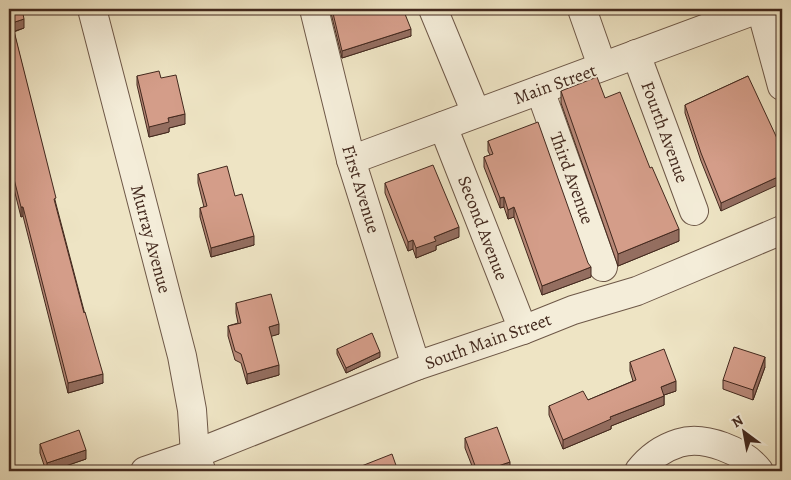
<svg xmlns="http://www.w3.org/2000/svg" width="791" height="480" font-family="Alegreya,serif">
	<rect width="100%" height="100%" fill="#eee4c4"/>
	<filter id="stains"><feTurbulence type="fractalNoise" baseFrequency=".004" numOctaves="4"/><feColorMatrix values="0 0 0 0 .2 0 0 0 0 .09 0 0 0 0 .02 0 0 0 .5 -.17"/></filter>
	<radialGradient id="worn" r=".72"><stop offset=".6" stop-color="#630" stop-opacity="0"/><stop offset="1" stop-color="#630" stop-opacity=".3"/></radialGradient>
	<g fill="none" stroke-linecap="round" stroke-linejoin="round">
		<defs>
			<g id="street">
				<polyline points="92,9 182,356 192,410 195,454 201,470"/>
				<polyline points="314,9 351,160 416,366"/>
				<polyline points="433,9 476,113"/>
				<polyline points="582,9 602,66"/>
				<polyline points="761,9 782,86"/>
				<polyline points="636,54 694,211"/>
				<polyline points="540,90 603,267"/>
				<polyline points="443,126 523,330"/>
				<polyline points="351,160 758,9"/>
				<polyline points="145,471 195,454 416,366 523,330 573,310 637,291 782,230"/>
				<path d="M639 471C649 458 663 448 679 443 704 435 744 451 759 471"/>
			</g>
		</defs>
		<use href="#street" stroke="#6e5848" stroke-width="30"/>
		<use href="#street" stroke="#f4edd9" stroke-width="28"/>
	</g>
	<g fill="#b68776" stroke="#43291e">
		<polygon points="9,9 24,28 14,32 56,204 103,383 68,393 23,216 21,217 9,169"/>
		<polygon points="330,9 403,9 411,36 342,58"/>
		<polygon points="137,76 161,78 185,124 169,128 169,132 149,137 137,85"/>
		<polygon points="748,76 721,211 701,161 685,113 685,105"/>
		<polygon points="561,91 605,98 679,241 618,266 561,103"/>
		<polygon points="488,141 591,277 542,295 514,217 508,219 504,207 500,208 484,167 484,157 490,155 488,151"/>
		<polygon points="198,174 235,196 254,245 211,257 200,217 200,208 204,207 198,183"/>
		<polygon points="385,183 459,237 436,246 436,250 416,258 413,249 408,251 385,193"/>
		<polygon points="236,303 279,334 271,336 279,375 247,384 241,363 235,360 228,336 228,326 238,323 236,313"/>
		<polygon points="337,349 380,357 346,373 337,354"/>
		<polygon points="630,362 676,391 664,395 664,405 611,426 611,429 563,449 549,415 549,406 588,400 633,381 630,371"/>
		<polygon points="765,367 753,400 723,389 723,380"/>
		<polygon points="465,438 510,471 474,471 465,448"/>
		<polygon points="40,444 86,459 51,471 46,471 40,453"/>
	</g>
	<g fill="#946e60" stroke="#43291e">
		<polygon points="607,9 615,9 607,11"/>
		<polygon points="24,19 24,28 12,32 12,23"/>
		<polygon points="411,29 411,36 342,58 342,51"/>
		<polygon points="185,114 185,124 169,128 169,132 149,137 149,127 168,118"/>
		<polygon points="782,175 782,183 721,211 721,203"/>
		<polygon points="504,197 504,207 500,208 500,198"/>
		<polygon points="21,207 23,207 23,216 21,217"/>
		<polygon points="514,207 514,217 508,219 508,210"/>
		<polygon points="459,227 459,237 436,246 436,250 416,258 416,248 434,237"/>
		<polygon points="679,229 679,241 618,266 618,254"/>
		<polygon points="254,236 254,245 211,257 211,248"/>
		<polygon points="413,240 413,249 408,251 408,242"/>
		<polygon points="591,267 591,277 542,295 542,286"/>
		<polygon points="279,324 279,334 269,337 269,327"/>
		<polygon points="380,352 380,357 346,373 346,368"/>
		<polygon points="765,357 765,367 753,400 753,390"/>
		<polygon points="279,365 279,375 247,384 247,374"/>
		<polygon points="103,374 103,383 68,393 68,383"/>
		<polygon points="676,381 676,391 661,396 661,387"/>
		<polygon points="664,396 664,405 611,426 611,429 563,449 563,440 610,417"/>
		<polygon points="86,450 86,459 51,471 47,471 47,463"/>
		<polygon points="510,462 510,471 483,471"/>
	</g>
	<g fill="#d49d89" stroke="#43291e">
		<polygon points="9,9 22,9 24,19 12,23 56,198 54,199 84,313 85,312 103,374 68,383 23,207 21,207 9,159"/>
		<polygon points="332,9 403,9 411,29 342,51"/>
		<polygon points="159,71 161,78 176,75 185,114 168,118 169,122 149,127 137,76"/>
		<polygon points="748,76 782,149 782,175 721,203 701,153 685,105"/>
		<polygon points="597,77 605,98 620,92 650,168 652,167 679,229 618,254 561,91"/>
		<polygon points="538,122 588,263 591,267 542,286 514,207 508,210 504,197 500,198 484,157 493,154 488,141"/>
		<polygon points="433,165 459,227 434,237 436,241 416,248 413,240 408,242 385,183"/>
		<polygon points="227,166 235,196 242,194 254,236 211,248 200,208 207,206 198,174"/>
		<polygon points="271,294 279,324 269,327 279,365 247,374 241,354 235,351 228,326 241,323 236,303"/>
		<polygon points="372,333 380,352 346,368 337,349"/>
		<polygon points="734,347 765,357 753,390 723,380"/>
		<polygon points="664,349 676,381 661,387 664,396 610,417 611,419 563,440 549,406 583,391 588,400 636,380 630,362"/>
		<polygon points="497,427 510,462 483,471 477,471 465,438"/>
		<polygon points="79,430 86,450 47,463 40,444"/>
		<polygon points="392,454 398,471 360,471 359,467"/>
	</g>
	<g text-anchor="middle" dominant-baseline="central" stroke-width="4" stroke-linejoin="round" paint-order="stroke">
		<g font-size="18" fill="#43291e" stroke="#f4edd9">
			<text transform="translate(555 84) rotate(-20)">Main Street</text>
			<text transform="translate(665 132) rotate(70)">Fourth Avenue</text>
			<text transform="translate(572 178) rotate(70)">Third Avenue</text>
			<text transform="translate(361 189) rotate(73)">First Avenue</text>
			<text transform="translate(483 228) rotate(69)">Second Avenue</text>
			<text transform="translate(151 239) rotate(75)">Murray Avenue</text>
			<text transform="translate(488 341) rotate(-20)">South Main Street</text>
		</g>
	</g>
	<rect width="791" height="480" fill="none" stroke="#eee4c4" stroke-width="30"/>
	<rect x="10" y="10" width="771" height="460" fill="none" stroke="#43291e" stroke-width="2.5"/>
	<rect x="15" y="15" width="761" height="450" fill="none" stroke="#43291e"/>
	<g transform="translate(744 432) rotate(328)" stroke="#f4edd9" stroke-width="4" paint-order="stroke">
	<path d="M0-4L9 19L0 12L-9 19Z" fill="#43291e"/>
	<text y="-8" font-size="14" font-weight="bold" text-anchor="middle" fill="#43291e">N</text>
	</g>
	<rect width="100%" height="100%" filter="url(#stains)"/>
	<rect width="100%" height="100%" fill="url(#worn)"/>
</svg>
